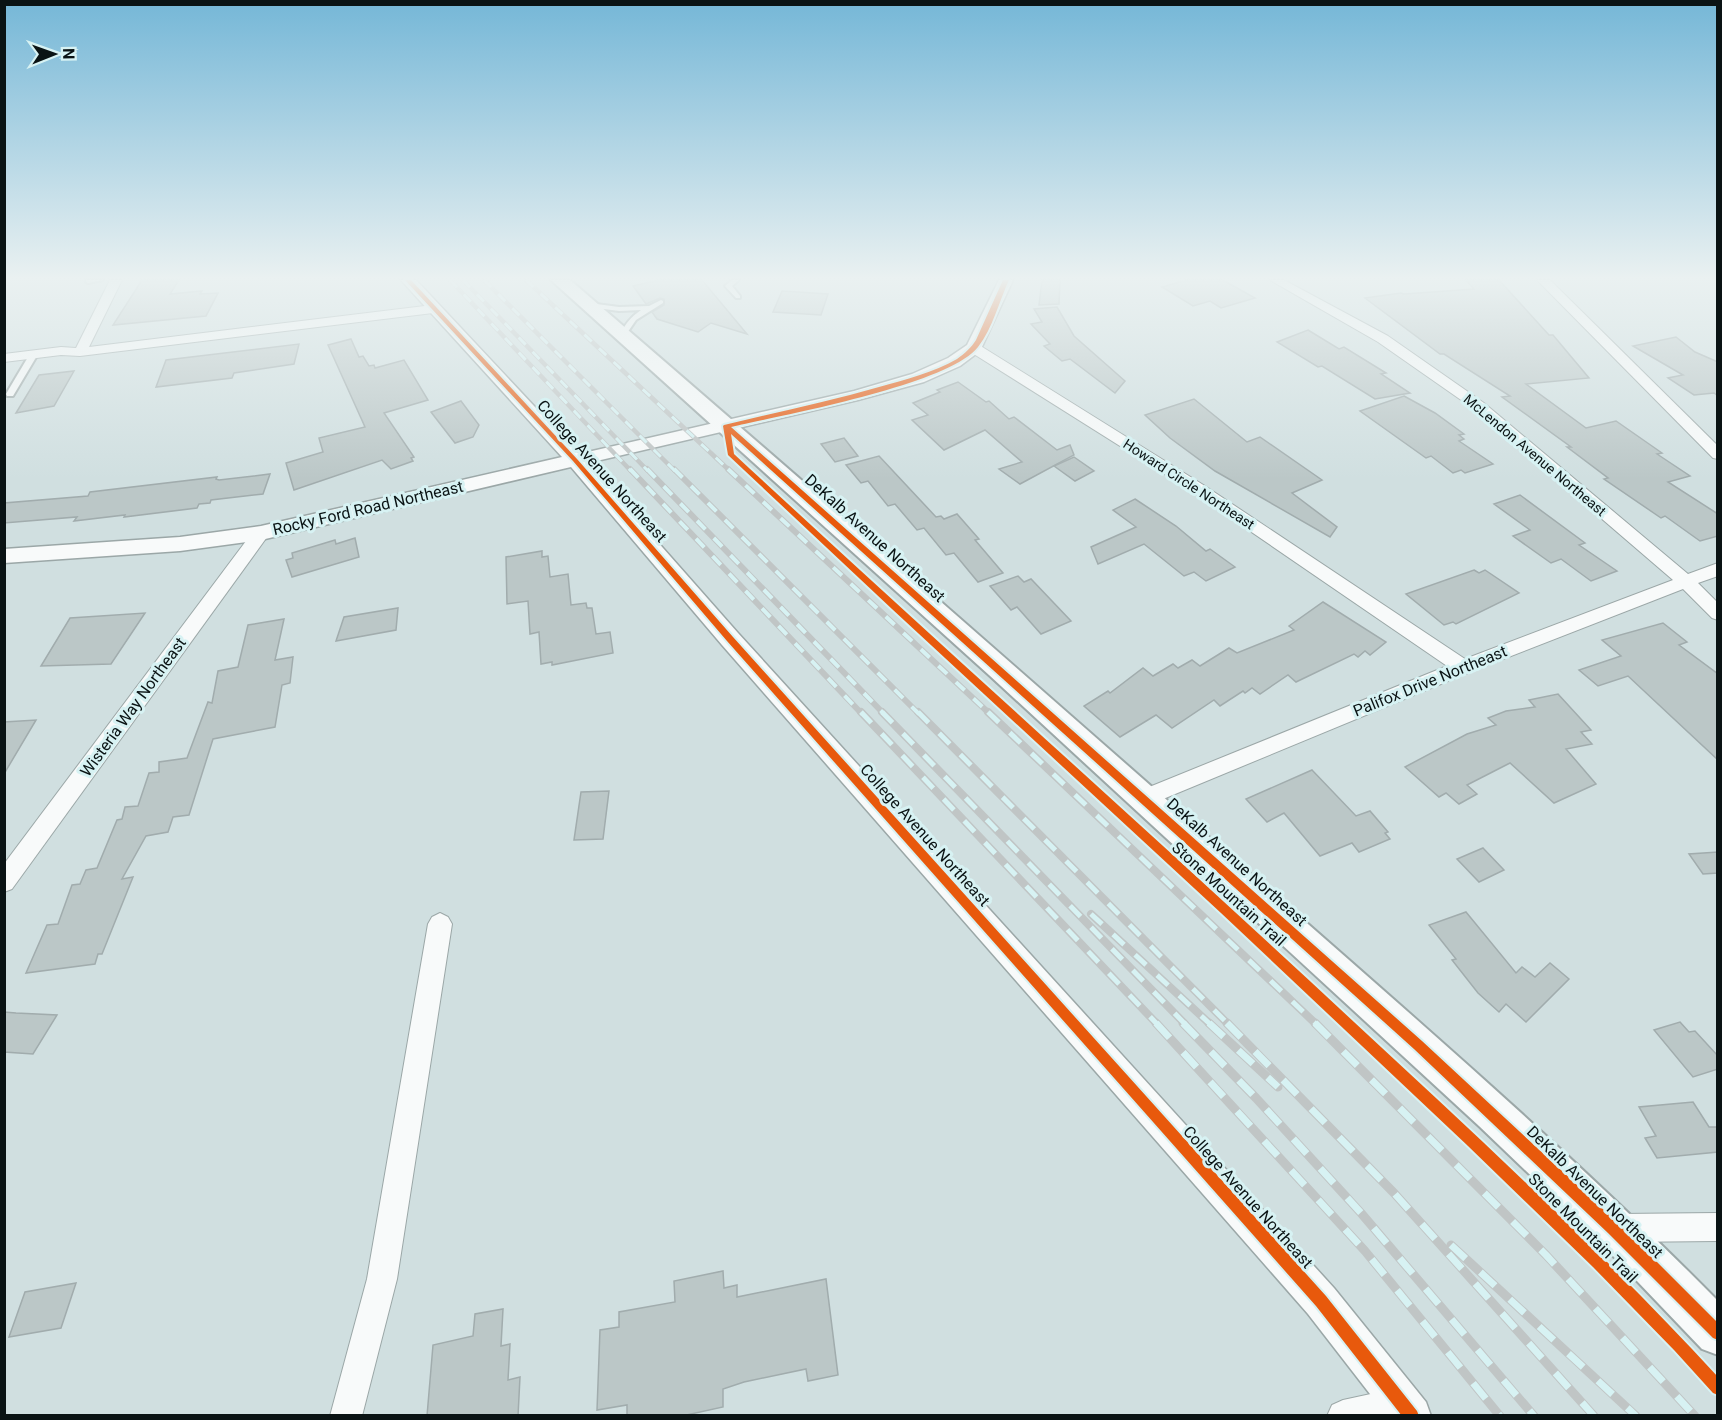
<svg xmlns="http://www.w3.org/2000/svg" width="1722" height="1420" font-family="Roboto,sans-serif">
	<rect width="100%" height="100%" fill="#d0dfe0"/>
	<g fill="#bbc7c7" stroke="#a1acad" stroke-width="1.5">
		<polygon points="142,280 179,280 170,294 202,291 200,294 218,293 206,316 113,325"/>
		<polygon points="659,280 702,280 747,334 711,323 698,332 657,319 652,312 664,305 664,299 660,298 646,304 633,286"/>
		<polygon points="1042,280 1060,280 1059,304 1039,305"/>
		<polygon points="1187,280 1223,280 1255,298 1221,308 1210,301 1193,306 1162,287"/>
		<polygon points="1466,280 1499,280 1549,335 1553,335 1589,378 1526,384 1586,428 1616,421 1662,453 1657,454 1690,476 1668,482 1718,514 1718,536 1700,541 1665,516 1661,518 1604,479 1608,478 1567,447 1571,447 1502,397 1510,396 1444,354 1440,354 1365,298 1401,293 1404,294 1474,289"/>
		<polygon points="782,291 828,294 821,315 773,312"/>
		<polygon points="1057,307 1074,336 1125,381 1115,393 1070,359 1062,361 1044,346 1050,344 1031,324 1042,322 1034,309"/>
		<polygon points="1308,330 1339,349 1344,347 1386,373 1381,374 1410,393 1375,399 1322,366 1318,367 1277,342"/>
		<polygon points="1676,337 1695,352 1718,362 1718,396 1714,393 1694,395 1668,378 1683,375 1633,346"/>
		<polygon points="351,339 359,357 363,356 369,366 374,365 375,368 404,360 428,400 384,413 414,457 411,458 413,461 391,469 382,460 294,490 286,463 323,452 319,438 365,427 328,345"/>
		<polygon points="299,344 294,364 234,373 232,378 156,387 166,360"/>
		<polygon points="74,371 54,406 16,413 39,375"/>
		<polygon points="958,382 986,402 989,401 1009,419 1014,417 1057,450 1070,445 1074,455 1020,484 999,469 1022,462 985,430 944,450 912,420 928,415 913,403 940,392 937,390"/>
		<polygon points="1404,396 1435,413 1464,434 1459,435 1464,439 1459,441 1493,464 1465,473 1461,470 1453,473 1431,456 1426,458 1360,411"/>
		<polygon points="1194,399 1247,442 1260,437 1322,480 1292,493 1337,527 1330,537 1215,471 1170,438 1145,415"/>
		<polygon points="461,401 479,425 473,437 455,443 431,412"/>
		<polygon points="844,438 858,456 835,462 821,444"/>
		<polygon points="879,456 936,517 941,516 944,519 957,514 979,539 975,540 1003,573 978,582 954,553 946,555 924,528 917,530 895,504 888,506 868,481 861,483 846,465"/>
		<polygon points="1074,457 1094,471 1075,481 1054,466"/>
		<polygon points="270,474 263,494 211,500 210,503 199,504 197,508 124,517 125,515 74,521 77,517 4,523 4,503 88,496 90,492 217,477 216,479 219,480"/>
		<polygon points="1520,495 1585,543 1579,545 1617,571 1591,581 1561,559 1551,563 1513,536 1530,530 1494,504"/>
		<polygon points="1135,499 1176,526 1206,551 1210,549 1235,567 1206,581 1194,572 1184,576 1144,544 1098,564 1091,547 1136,527 1113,510"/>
		<polygon points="355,538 359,557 292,577 286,560 293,558 292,553 335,540 336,544"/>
		<polygon points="542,551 542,557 548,556 550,577 568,574 571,605 586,603 587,608 592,608 596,634 610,632 613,653 552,665 552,662 541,664 539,632 530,634 528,601 507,604 506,557"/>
		<polygon points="1474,570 1479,573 1485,570 1519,593 1456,624 1453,622 1444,625 1406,594"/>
		<polygon points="1018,576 1024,582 1031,579 1071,621 1041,634 1017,607 1011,610 990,586"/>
		<polygon points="1323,602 1386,642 1370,655 1365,651 1358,657 1354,654 1296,682 1288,675 1260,694 1252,688 1245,693 1243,691 1220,706 1214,700 1172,728 1156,715 1120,737 1084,706 1108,691 1110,693 1143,668 1153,676 1173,664 1178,668 1192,660 1200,666 1229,648 1237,653 1294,630 1289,626"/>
		<polygon points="398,608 396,630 336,641 344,617"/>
		<polygon points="145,613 111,664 41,666 70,618"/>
		<polygon points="284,619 275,660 293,657 290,683 282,685 275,727 213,739 189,815 173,817 168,832 146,836 122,879 133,877 102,954 98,954 95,964 26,973 47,925 58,924 72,885 80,884 86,870 97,868 117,820 122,819 125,807 138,806 149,773 159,772 159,762 187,758 208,702 212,703 218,671 238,667 248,625"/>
		<polygon points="1663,623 1687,642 1679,645 1718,674 1718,760 1628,676 1598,686 1579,670 1621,656 1602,640"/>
		<polygon points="1558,694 1591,730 1581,732 1592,744 1566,749 1596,784 1554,803 1510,763 1467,785 1477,794 1459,804 1446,793 1439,797 1405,767 1467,734 1496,725 1488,718 1506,711 1535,707 1529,700"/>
		<polygon points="36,720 4,774 4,722"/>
		<polygon points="1312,770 1356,816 1370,811 1388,832 1385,833 1390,839 1359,852 1352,843 1320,856 1284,813 1267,822 1246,799"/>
		<polygon points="609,791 603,839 574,840 581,792"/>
		<polygon points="1483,848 1504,870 1479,882 1457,859"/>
		<polygon points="1718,852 1718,873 1703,874 1689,854"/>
		<polygon points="1466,912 1516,973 1522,967 1535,977 1550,963 1569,979 1526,1022 1506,1004 1499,1012 1478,993 1452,960 1456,959 1429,925"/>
		<polygon points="4,1012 16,1013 57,1015 33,1054 4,1052"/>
		<polygon points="1680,1022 1689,1032 1695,1031 1718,1056 1718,1069 1693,1077 1654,1030"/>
		<polygon points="1693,1102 1709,1127 1718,1127 1718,1152 1657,1158 1645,1138 1656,1136 1639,1107"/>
		<polygon points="723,1271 724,1288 737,1285 737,1297 826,1279 838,1375 808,1381 806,1369 744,1382 723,1389 723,1407 682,1416 627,1416 627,1405 597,1410 600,1330 619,1327 619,1312 675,1302 674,1281"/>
		<polygon points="76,1283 61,1328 9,1337 25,1292"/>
		<polygon points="503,1309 501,1346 510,1344 508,1380 520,1377 518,1416 427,1416 433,1345 473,1336 475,1314"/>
	</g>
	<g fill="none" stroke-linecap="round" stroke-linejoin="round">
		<defs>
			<g id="service">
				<polygon points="86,280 103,280 88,283 86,282"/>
				<polygon points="732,280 739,280 732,286 740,296 740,298 736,298 725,286"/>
				<path d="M661 300 663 301V303L636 320 625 336 623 337 620 335C625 324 631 317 641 310L619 311 589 307 586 305 589 303 619 307 649 306Z"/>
				<polygon points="31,352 38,354 13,396 7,396 6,394"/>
			</g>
			<g id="minor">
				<polygon points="110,280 122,280 89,347 433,305 439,309 433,313 80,356 61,355 4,362 4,354 61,347 76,348"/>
				<polygon points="1270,280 1284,280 1388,336 1484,403 1688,574 1718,563 1718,576 1698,583 1718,603 1718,620 1712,618 1683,589 1470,672 1151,804 1144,807 1137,804 1133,798 1137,792 1447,666 1193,492 969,351 967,348 969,345 979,345 1205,486 1465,659 1673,580 1474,409 1378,342"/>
				<polygon points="1537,280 1550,280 1718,446 1718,459 1713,458"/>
				<polygon points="261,528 267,529 269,533 267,537 12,889 4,892 4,864 255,529"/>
				<polygon points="440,913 448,917 452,924 397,1279 362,1416 330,1416 367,1279 428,924 432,917"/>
				<polygon points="1718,1213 1718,1241 1619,1242 1609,1238 1605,1228 1609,1218 1619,1214"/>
				<polygon points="1403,1387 1414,1392 1419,1403 1414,1414 1411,1416 1327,1416 1332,1405 1343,1400"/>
			</g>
			<polygon id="tertiary" points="401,280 416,280 579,454 854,391 912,374 948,358 967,345 999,280 1013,280 980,351 960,366 924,382 858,400 588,463 738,633 1334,1288 1426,1402 1431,1416 1387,1416 1308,1314 722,645 571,467 261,540 180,551 4,563 4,549 180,537 261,526 562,457"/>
			<path id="secondary" d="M551 280H570C798 476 1025 675 1251 874 1409 1013 1569 1150 1718 1301V1355L1702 1349 1593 1235 1479 1126 989 675Z"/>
		</defs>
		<use href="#service" stroke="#9ba7a7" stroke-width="4"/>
		<use href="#minor" stroke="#9ba7a7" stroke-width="2"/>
		<use href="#tertiary" stroke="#9ba7a7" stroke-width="3"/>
		<use href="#secondary" stroke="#9ba7a7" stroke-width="4"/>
		<use href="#service" fill="#f8fafa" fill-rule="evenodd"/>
		<use href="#minor" fill="#f8fafa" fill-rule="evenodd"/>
		<use href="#tertiary" fill="#f8fafa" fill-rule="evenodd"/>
		<use href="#secondary" fill="#f8fafa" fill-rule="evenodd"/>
		<defs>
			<g id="rail-far3">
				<polyline points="450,280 631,471"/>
				<polyline points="463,280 648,471"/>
				<polyline points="484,280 675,471"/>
				<polyline points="526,280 730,471"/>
			</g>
			<g id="rail-far2">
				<polyline points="630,469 862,714"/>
				<polyline points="647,469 884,714"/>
				<polyline points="674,469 919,714"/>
				<polyline points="728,469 990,714"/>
			</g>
			<g id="rail-far1">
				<polyline points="861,712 1157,1024"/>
				<polyline points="882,712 1185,1024"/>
				<polyline points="918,712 1228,1024"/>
				<polyline points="988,712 1316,1024"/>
				<polyline points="1091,914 1210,1024"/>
			</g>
			<g id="rail">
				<polyline points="1156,1023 1365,1251 1500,1416"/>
				<polyline points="1183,1023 1256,1098 1361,1213 1534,1416"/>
				<polyline points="1209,1023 1278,1087"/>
				<polyline points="1227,1023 1394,1193 1594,1416"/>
				<polyline points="1315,1023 1546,1255 1695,1416"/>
				<polyline points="1451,1245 1636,1416"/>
			</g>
		</defs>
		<use href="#rail-far3" stroke="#c0c5c5" stroke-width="4.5"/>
		<use href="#rail-far2" stroke="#c0c5c5" stroke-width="6"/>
		<use href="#rail-far1" stroke="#c0c5c5" stroke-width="8"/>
		<use href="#rail" stroke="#c0c5c5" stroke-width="9"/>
		<use href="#rail-far3" stroke="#d7f2f3" stroke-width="3" stroke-dasharray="10" stroke-linecap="butt"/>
		<use href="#rail-far2" stroke="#d7f2f3" stroke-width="4" stroke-dasharray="12" stroke-linecap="butt"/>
		<use href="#rail-far1" stroke="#d7f2f3" stroke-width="5" stroke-dasharray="15" stroke-linecap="butt"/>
		<use href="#rail" stroke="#d7f2f3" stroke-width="7" stroke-dasharray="20" stroke-linecap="butt"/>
		<defs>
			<g id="cycleway">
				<polygon points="405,280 411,280 577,459 733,637 1326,1296 1417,1411 1419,1416 1402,1416 1316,1306 727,641 573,461"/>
				<path d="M1003 280H1009C999 301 993 328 978 347 948 385 783 415 731 427L1422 1041 1618 1223 1718 1323V1340L1713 1338 1608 1233 1414 1049 731 434 734 454C940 645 1149 831 1354 1022 1478 1137 1603 1252 1718 1377V1395L1713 1393 1674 1350 1593 1267 1468 1146 1221 913 892 609 728 455 723 426 724 425C776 412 828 402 879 387 905 380 934 372 957 359 964 354 972 347 976 340Z"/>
			</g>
		</defs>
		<use href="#cycleway" stroke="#d7f2f3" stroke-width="4"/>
		<use href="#cycleway" fill="#e8590c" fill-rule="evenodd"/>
	</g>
	<linearGradient id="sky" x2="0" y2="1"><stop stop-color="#75b7d7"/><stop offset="0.58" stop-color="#eaf1f1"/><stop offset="1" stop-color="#eaf1f1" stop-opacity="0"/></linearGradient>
	<rect width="1722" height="479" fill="url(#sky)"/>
	<g text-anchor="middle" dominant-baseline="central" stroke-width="6" stroke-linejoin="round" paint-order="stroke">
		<g font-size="14" fill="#0a1314" stroke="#d7f2f3">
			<text transform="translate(1535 455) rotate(40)">McLendon Avenue Northeast</text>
			<text transform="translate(1189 484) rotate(33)">Howard Circle Northeast</text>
		</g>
		<g font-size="16" fill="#0a1314" stroke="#d7f2f3">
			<text transform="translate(602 471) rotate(48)">College Avenue Northeast</text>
			<text transform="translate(368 508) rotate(-13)">Rocky Ford Road Northeast</text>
			<text transform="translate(875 538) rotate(42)">DeKalb Avenue Northeast</text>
			<text transform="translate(1430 681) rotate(-22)">Palifox Drive Northeast</text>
			<text transform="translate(133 707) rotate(-54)">Wisteria Way Northeast</text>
			<text transform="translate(925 835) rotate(48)">College Avenue Northeast</text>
			<text transform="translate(1237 862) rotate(42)">DeKalb Avenue Northeast</text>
			<text transform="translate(1229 894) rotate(42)">Stone Mountain Trail</text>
			<text transform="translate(1595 1192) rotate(44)">DeKalb Avenue Northeast</text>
			<text transform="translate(1248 1197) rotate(48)">College Avenue Northeast</text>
			<text transform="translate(1583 1228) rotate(45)">Stone Mountain Trail</text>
		</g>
	</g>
	<rect width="1722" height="1420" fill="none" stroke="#0a1314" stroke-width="12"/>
	<g transform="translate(54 54) rotate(89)" stroke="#d7f2f3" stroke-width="4.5" paint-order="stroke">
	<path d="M0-4.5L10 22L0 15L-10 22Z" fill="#0a1314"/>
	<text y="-9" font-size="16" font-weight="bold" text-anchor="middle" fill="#0a1314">N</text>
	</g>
</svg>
